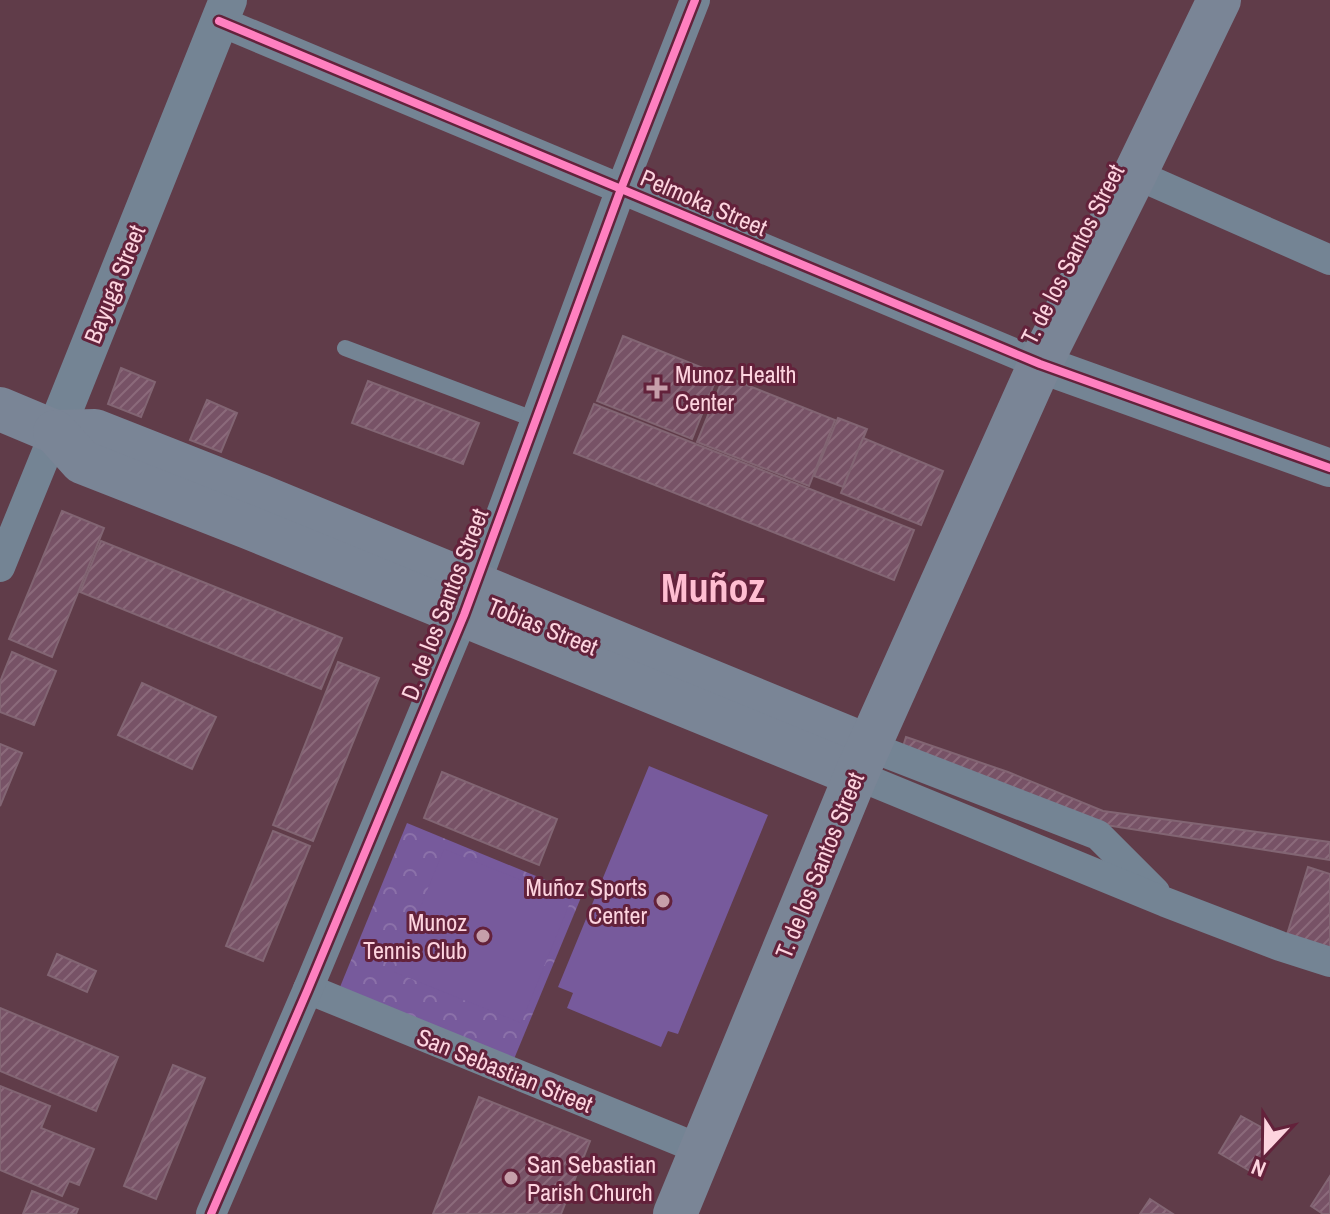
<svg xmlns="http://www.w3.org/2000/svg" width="1330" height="1214" font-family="'Archivo Narrow',sans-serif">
	<defs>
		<pattern id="park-crowns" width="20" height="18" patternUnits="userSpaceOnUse" patternTransform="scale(2)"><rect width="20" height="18" fill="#775a9c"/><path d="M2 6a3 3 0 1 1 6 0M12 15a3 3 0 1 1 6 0" fill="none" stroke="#8b71a9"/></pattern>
		<pattern id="building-hatch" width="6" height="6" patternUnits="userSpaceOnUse" patternTransform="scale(2)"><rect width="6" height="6" fill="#775266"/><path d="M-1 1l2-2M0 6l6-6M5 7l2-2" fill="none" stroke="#8b6a7b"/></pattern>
	</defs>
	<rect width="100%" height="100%" fill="#603c49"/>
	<polygon fill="url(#park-crowns)" points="407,823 582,895 514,1059 340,987"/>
	<g fill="#775a9c">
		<polygon points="649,766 768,815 678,1034 668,1031 661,1047 567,1008 573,993 558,987"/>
		<polygon points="444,849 571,900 521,1023 394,972"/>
	</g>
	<g fill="url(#building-hatch)" stroke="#826573" stroke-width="2">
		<polygon points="623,336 718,374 692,439 597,401"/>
		<polygon points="121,368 155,382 141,417 108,404"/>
		<polygon points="724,376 835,420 809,486 697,442"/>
		<polygon points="368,381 479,423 463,464 352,423"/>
		<polygon points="207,400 237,413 221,452 190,440"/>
		<polygon points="594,404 914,530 894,580 574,453"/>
		<polygon points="838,418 867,429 843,487 814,476"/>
		<polygon points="863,438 943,471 921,525 841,493"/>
		<polygon points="62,511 104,528 52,657 9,639"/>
		<polygon points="101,541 342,638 321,689 80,592"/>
		<polygon points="12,652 56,671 34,725 0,712 0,682"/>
		<polygon points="338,662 379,678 313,841 273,825"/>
		<polygon points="142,683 216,717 192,769 118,735"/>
		<polygon points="906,737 1008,772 1103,811 1330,842 1330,860 1093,823 902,750"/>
		<polygon points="0,744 22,753 0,806"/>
		<polygon points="442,772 557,819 539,865 424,818"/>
		<polygon points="273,831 310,846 263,961 226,946"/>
		<polygon points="1308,867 1330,874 1330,955 1285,941"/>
		<polygon points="57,954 96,971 87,992 48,975"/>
		<polygon points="0,1008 118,1057 96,1111 0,1071"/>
		<polygon points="173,1065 205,1078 156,1199 124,1186"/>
		<polygon points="0,1086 50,1106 41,1128 94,1149 79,1185 69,1181 62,1196 0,1170"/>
		<polygon points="479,1097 590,1141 561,1214 433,1214"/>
		<polygon points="1241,1116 1277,1136 1255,1174 1219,1153"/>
		<polygon points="1330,1176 1330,1214 1323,1214 1311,1206"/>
		<polygon points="32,1191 78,1209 76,1214 23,1214"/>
		<polygon points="1150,1199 1173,1214 1140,1214"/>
	</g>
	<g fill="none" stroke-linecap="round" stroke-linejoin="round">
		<polyline stroke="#748494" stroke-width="16" points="345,348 536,420"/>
		<g stroke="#748494" stroke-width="30">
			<polyline points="219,21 1040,364"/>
			<polyline points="1135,174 1330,260"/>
			<polyline points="0,567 55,432"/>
			<polyline points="868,746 1098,835 1155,892"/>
			<polyline points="856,775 1165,902 1280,946 1330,962"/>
			<polyline points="308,989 702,1150"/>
			<polyline points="211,1214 308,989 464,615 621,189 695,0"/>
		</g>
		<g stroke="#748494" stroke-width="38">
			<polyline points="1040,364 1330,468"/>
			<polyline points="55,432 228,0"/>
		</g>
		<g stroke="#7a8596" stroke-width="44">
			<polyline points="0,409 55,432 95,431 260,496 868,746"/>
			<polyline points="55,432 82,462 248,527 856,775"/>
			<polyline points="675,1214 856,775 1040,364 1135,174 1219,0"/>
		</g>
		<defs>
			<g id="cycleway">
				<polyline points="219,21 1040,364 1330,468"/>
				<polyline points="211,1214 308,989 464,615 621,189 695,0"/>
			</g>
		</defs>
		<use href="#cycleway" stroke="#63223b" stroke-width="13"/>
		<use href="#cycleway" stroke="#ff80c0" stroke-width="8"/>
	</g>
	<g fill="#c69faa" stroke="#63223b" stroke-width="3">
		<path d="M653 376h8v8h8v8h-8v8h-8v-8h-8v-8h8z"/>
		<circle cx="663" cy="901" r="8"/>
		<circle cx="483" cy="936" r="8"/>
		<circle cx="511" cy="1178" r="8"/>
	</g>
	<g text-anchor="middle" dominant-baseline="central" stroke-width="6" stroke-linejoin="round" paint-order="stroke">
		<g font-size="24" fill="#fdd4df" stroke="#63223b">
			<text transform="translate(704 202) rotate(23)">Pelmoka Street</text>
			<text transform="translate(1072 254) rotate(-63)">T. de los Santos Street</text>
			<text transform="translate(114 284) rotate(-68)">Bayuga Street</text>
			<text transform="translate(444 604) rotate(-69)">D. de los Santos Street</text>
			<text transform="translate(543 626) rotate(22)">Tobias Street</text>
			<text transform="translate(819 865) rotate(-68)">T. de los Santos Street</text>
			<text transform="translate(505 1070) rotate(22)">San Sebastian Street</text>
		</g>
		<g font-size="24" fill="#fdd4df" stroke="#63223b" text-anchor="start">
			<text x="675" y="374">Munoz Health<tspan x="675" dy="28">Center</tspan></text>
			<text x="647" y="887" text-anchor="end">Muñoz Sports<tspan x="647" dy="28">Center</tspan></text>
			<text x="467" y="922" text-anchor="end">Munoz<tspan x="467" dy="28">Tennis Club</tspan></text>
			<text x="527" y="1164">San Sebastian<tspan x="527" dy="28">Parish Church</tspan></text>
		</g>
		<g font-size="40" font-weight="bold" fill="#ffbed1" stroke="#63223b">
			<text x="713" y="587">Muñoz</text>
		</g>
	</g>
	<g transform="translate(1266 1150) rotate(202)" stroke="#63223b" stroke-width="6" paint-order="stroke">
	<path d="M0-6L14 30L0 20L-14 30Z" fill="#fdd4df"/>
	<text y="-12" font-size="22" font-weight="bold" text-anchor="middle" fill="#fdd4df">N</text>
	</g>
</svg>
